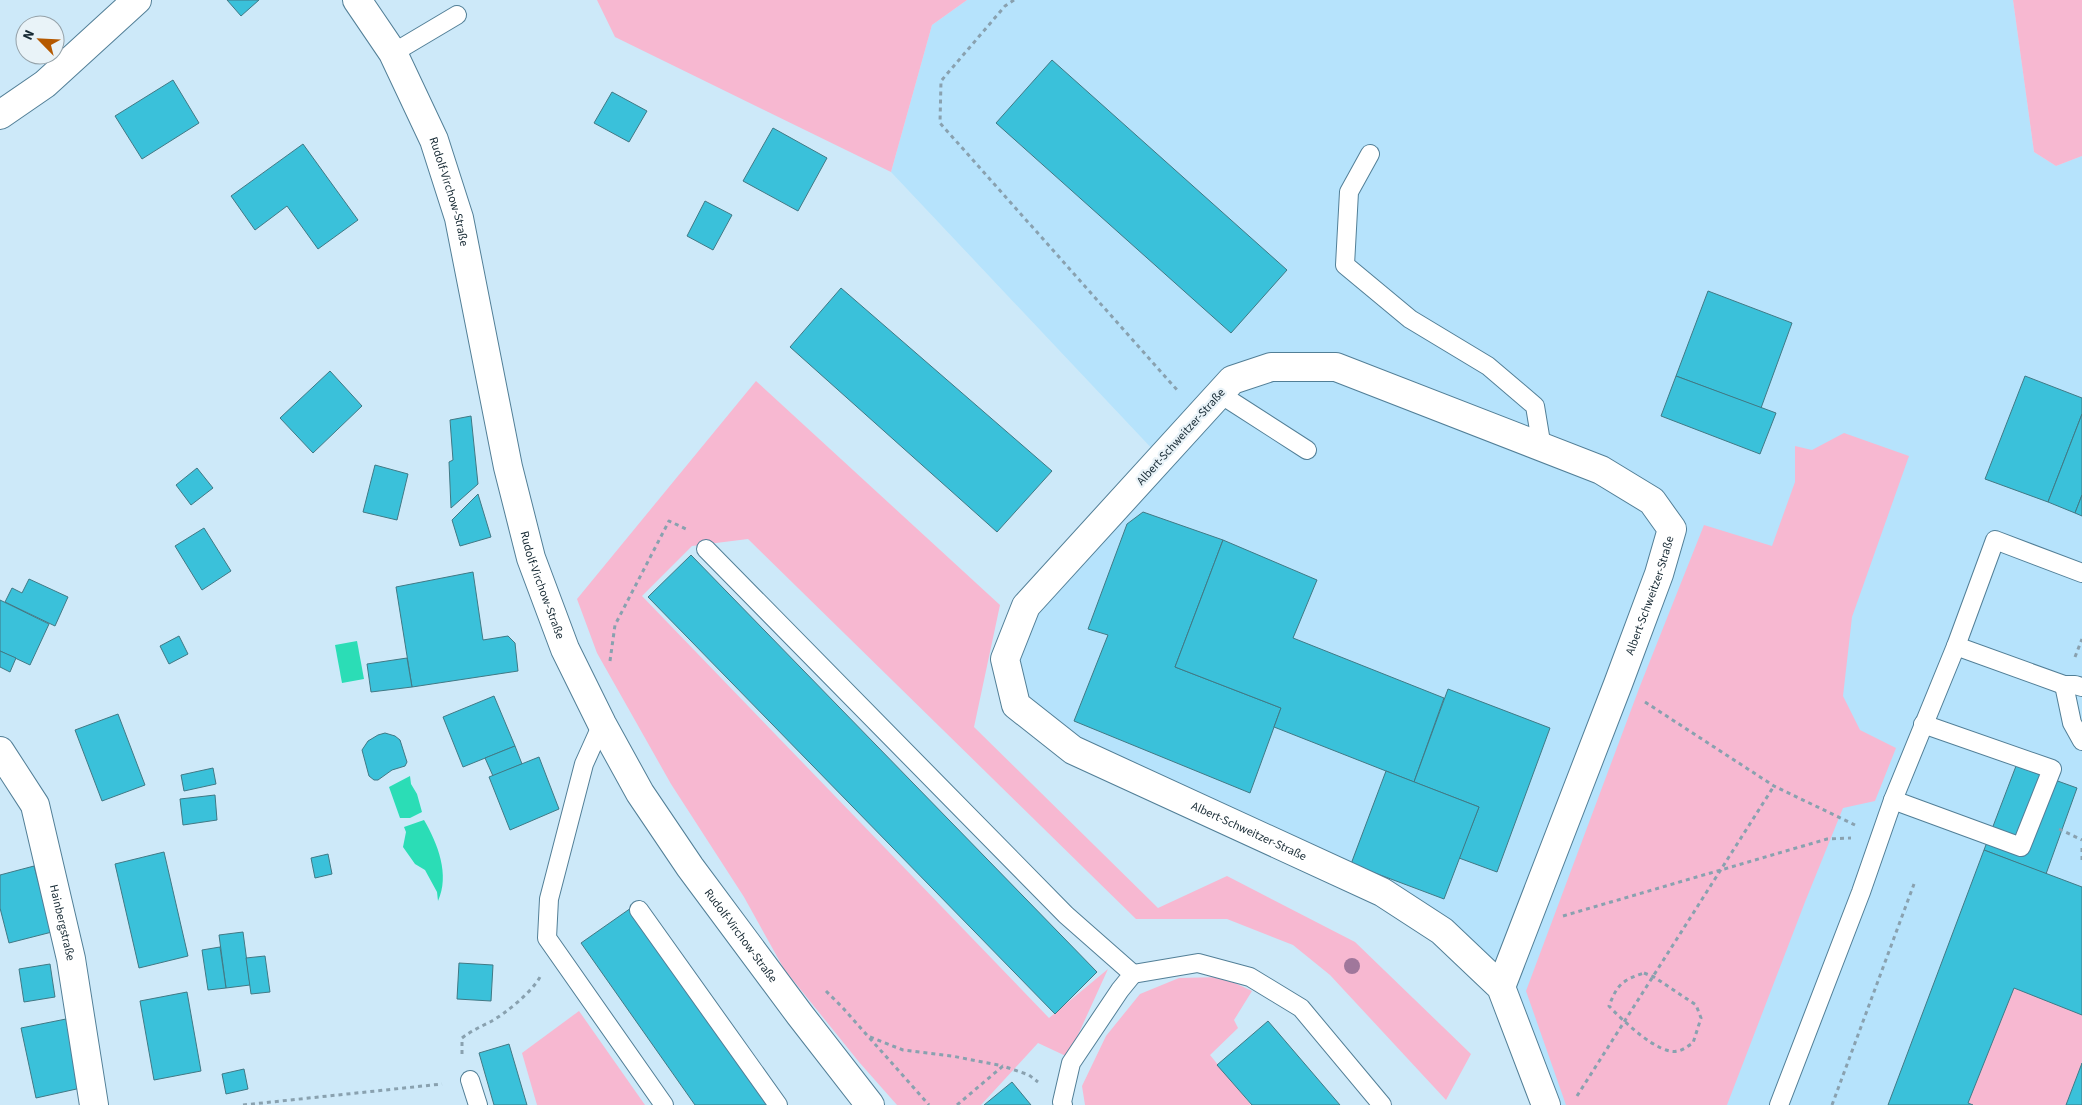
<svg xmlns="http://www.w3.org/2000/svg" width="2082" height="1105" font-family="'Source Sans 3',sans-serif">
	<rect width="100%" height="100%" fill="#cde9f9"/>
	<polygon fill="#b6e3fc" points="967,0 2013,0 2034,152 2056,166 2082,156 2082,1105 1535,1105 1498,998 1439,936 1381,896 1069,755 1000,659 1157,454 891,172 932,25"/>
	<g fill="#f7b8d1">
		<polygon points="597,0 967,0 932,25 891,172 615,37"/>
		<polygon points="2013,0 2082,0 2082,156 2056,166 2034,152"/>
		<polygon points="756,381 1000,605 974,727 1158,908 1227,876 1355,942 1471,1054 1446,1100 1330,975 1293,945 1227,919 1136,919 748,539 692,546 642,596 1049,1018 1108,969 1068,1057 1038,1043 981,1105 897,1105 859,1062 784,969 744,897 671,784 597,653 577,599"/>
		<polygon points="1844,433 1909,456 1852,617 1843,696 1860,730 1896,748 1875,801 1843,808 1805,902 1727,1105 1566,1105 1526,991 1640,686 1704,525 1772,546 1795,482 1795,446 1812,450"/>
		<polygon points="1222,977 1252,991 1234,1020 1238,1028 1210,1055 1251,1105 1085,1105 1082,1086 1106,1036 1140,994 1179,978"/>
		<polygon points="2014,988 2082,1015 2082,1063 2066,1105 1973,1105 1968,1103"/>
		<polygon points="579,1011 645,1105 537,1105 522,1053"/>
	</g>
	<g fill="#2bddb6">
		<polygon points="357,641 364,679 342,683 335,645"/>
		<polygon points="410,776 411,784 417,794 422,812 410,818 400,818 389,787"/>
		<path d="M424 820C438 844 450 875 438 901L437 892 425 870 415 864 403 847 406 832 404 827Z"/>
	</g>
	<g fill="#3ac1da" stroke="#417985">
		<polygon points="227,0 259,0 241,16"/>
		<polygon points="1052,60 1287,270 1231,333 996,123"/>
		<polygon points="173,80 199,123 142,159 115,116"/>
		<polygon points="612,92 647,111 629,142 594,123"/>
		<polygon points="773,128 827,158 798,211 743,181"/>
		<polygon points="303,144 358,220 318,249 287,206 255,230 231,196"/>
		<polygon points="705,201 732,215 713,250 687,236"/>
		<polygon points="841,288 1052,471 997,532 790,347"/>
		<polygon points="1708,291 1792,323 1761,408 1676,376"/>
		<polygon points="330,371 362,406 313,453 280,418"/>
		<polygon points="1676,376 1776,413 1760,454 1661,416"/>
		<polygon points="2025,376 2082,398 2082,414 2048,502 1985,479"/>
		<polygon points="2082,414 2082,495 2075,513 2048,502"/>
		<polygon points="471,416 478,484 451,508 449,462 453,460 450,420"/>
		<polygon points="375,465 408,474 397,520 363,512"/>
		<polygon points="197,468 213,488 191,505 176,485"/>
		<polygon points="478,494 491,537 460,546 452,520"/>
		<polygon points="2082,495 2082,516 2075,513"/>
		<polygon points="1143,512 1223,540 1175,667 1281,708 1250,793 1074,721 1108,635 1088,629 1127,524"/>
		<polygon points="204,528 231,571 202,590 175,546"/>
		<polygon points="1223,540 1317,580 1293,638 1444,698 1414,782 1274,727 1281,708 1175,667"/>
		<polygon points="691,555 1097,972 1055,1014 648,597"/>
		<polygon points="473,572 483,640 508,636 515,643 518,671 412,687 396,587"/>
		<polygon points="29,579 68,597 55,626 5,602 12,588 22,593"/>
		<polygon points="0,600 49,624 30,665 0,651"/>
		<polygon points="179,636 188,654 169,664 160,646"/>
		<polygon points="0,651 16,658 10,672 0,667"/>
		<polygon points="407,658 412,687 371,692 367,664"/>
		<polygon points="1448,689 1550,728 1497,872 1459,858 1479,807 1414,782"/>
		<polygon points="494,696 515,746 463,767 443,717"/>
		<polygon points="118,714 145,785 102,801 75,730"/>
		<polygon points="385,733 395,736 400,740 407,762 405,766 392,770 378,780 374,780 369,776 362,750 368,741 378,735"/>
		<polygon points="515,746 522,764 493,776 485,758"/>
		<polygon points="539,757 559,809 510,830 489,777"/>
		<polygon points="2016,766 2077,788 2046,874 1984,850"/>
		<polygon points="213,768 216,784 184,791 181,775"/>
		<polygon points="1386,771 1479,807 1444,899 1351,864"/>
		<polygon points="215,795 217,820 183,825 180,799"/>
		<polygon points="1984,850 2082,887 2082,1015 2014,988 1968,1103 1973,1105 1888,1105"/>
		<polygon points="164,852 188,956 139,968 115,864"/>
		<polygon points="328,854 332,874 315,878 311,858"/>
		<polygon points="34,866 52,932 9,943 0,908 0,875"/>
		<polygon points="631,908 769,1105 695,1105 581,943"/>
		<polygon points="243,932 250,985 226,988 219,935"/>
		<polygon points="220,947 226,988 208,990 202,950"/>
		<polygon points="265,956 270,992 251,994 246,958"/>
		<polygon points="459,963 493,965 491,1001 457,999"/>
		<polygon points="50,964 55,997 24,1002 19,969"/>
		<polygon points="187,992 201,1071 154,1080 140,1001"/>
		<polygon points="66,1019 81,1088 36,1098 21,1028"/>
		<polygon points="1268,1021 1340,1105 1252,1105 1217,1065"/>
		<polygon points="509,1044 527,1105 494,1105 479,1053"/>
		<polygon points="2082,1063 2082,1105 2066,1105"/>
		<polygon points="244,1069 248,1089 226,1094 222,1074"/>
		<polygon points="1012,1082 1031,1105 984,1105"/>
	</g>
	<g fill="none" stroke-linecap="round" stroke-linejoin="round">
		<defs>
			<g id="service">
				<polyline points="393,53 457,15"/>
				<polyline points="1370,154 1349,192 1345,265 1410,319 1488,366 1535,406 1542,448"/>
				<polyline points="1220,394 1307,450"/>
				<polyline points="706,549 1066,915 1133,974 1120,990 1071,1063 1062,1102 1063,1105"/>
				<polyline points="1956,646 2064,685 2075,685 2082,687"/>
				<polyline points="2064,685 2072,723 2082,741"/>
				<polyline points="602,724 584,764 549,899 547,938 664,1105"/>
				<polyline points="1893,800 2021,847 2052,769 1923,724"/>
				<polyline points="639,910 778,1105"/>
				<polyline points="1133,974 1198,963 1250,977 1301,1008 1382,1105"/>
				<polyline points="470,1080 478,1105"/>
				<polyline points="1779,1105 1861,892 1893,800 1956,646 1995,540 2082,573"/>
			</g>
			<g id="minor">
				<path id="s1" d="M357 0 393 53 434 140 459 218 508 467 531 558 565 649 602 724 640 793 690 867 800 1015 870 1105"/>
				<polyline points="0,115 45,84 137,0"/>
				<path id="s2" d="M0 751 35 805 71 959 94 1105"/>
				<path id="s3" d="M1501 987 1618 684 1659 574 1672 529 1652 501 1601 470 1336 367H1271L1232 380 1026 606 1005 659 1016 705 1073 750 1382 892 1442 931 1501 987 1546 1105"/>
			</g>
		</defs>
		<use href="#service" stroke="#527f97" stroke-width="20"/>
		<use href="#minor" stroke="#527f97" stroke-width="30"/>
		<g stroke="#89a1af" stroke-width="3" stroke-dasharray="4 4" stroke-linecap="butt">
			<polyline points="1014,0 1005,6 941,81 940,123 1178,391"/>
			<polyline points="2075,657 2082,639"/>
			<polyline points="610,661 615,625 669,521 686,529"/>
			<polyline points="1645,702 1774,786 1855,825"/>
			<polyline points="2059,829 2082,840"/>
			<polyline points="2082,848 2082,860"/>
			<polyline points="1563,916 1827,839 1851,838"/>
			<path d="M1644 973 1654 977 1696 1005 1701 1018 1693 1043C1688 1046 1683 1050 1678 1051 1659 1056 1621 1019 1609 1006 1617 985 1622 980 1644 973Z"/>
			<polyline points="826,991 843,1008 929,1105"/>
			<polyline points="870,1037 903,1050 952,1056 1003,1066"/>
			<path d="M462 1054V1038C471 1031 480 1027 490 1022 505 1014 532 992 540 977"/>
			<polyline points="1577,1096 1774,786"/>
			<polyline points="243,1105 442,1084"/>
			<polyline points="957,1105 1003,1066 1029,1075 1038,1082"/>
			<polyline points="1832,1105 1914,884"/>
		</g>
		<use href="#service" stroke="#fff" stroke-width="18"/>
		<use href="#minor" stroke="#fff" stroke-width="28"/>
	</g>
	<circle fill="#a0779b" cx="1352" cy="966" r="8"/>
	<g text-anchor="middle" dominant-baseline="central" stroke-width="4.5" stroke-linejoin="round" paint-order="stroke">
		<g font-size="12" fill="#162933" stroke="#e9f3f8">
			<text stroke="none"><textPath href="#s1" startOffset="214">Rudolf-Virchow-Straße</textPath></text>
			<text transform="translate(1181 437) rotate(-48)">Albert-Schweitzer-Straße</text>
			<text stroke="none"><textPath href="#s1" startOffset="619">Rudolf-Virchow-Straße</textPath></text>
			<text stroke="none"><textPath href="#s3" startOffset="419">Albert-Schweitzer-Straße</textPath></text>
			<text stroke="none"><textPath href="#s3" startOffset="1650">Albert-Schweitzer-Straße</textPath></text>
			<text stroke="none"><textPath href="#s2" startOffset="185">Hainbergstraße</textPath></text>
			<text stroke="none"><textPath href="#s1" startOffset="1024">Rudolf-Virchow-Straße</textPath></text>
		</g>
	</g>
	<g transform="translate(40 40) rotate(294)"><circle r="24" fill="#e9f3f8" stroke="#95a2a9"/>
	<path d="M0-4L9 19L0 12L-9 19Z" fill="#b55900"/>
	<text y="-8" font-size="14" font-weight="bold" text-anchor="middle" fill="#162933">N</text>
	</g>
</svg>
